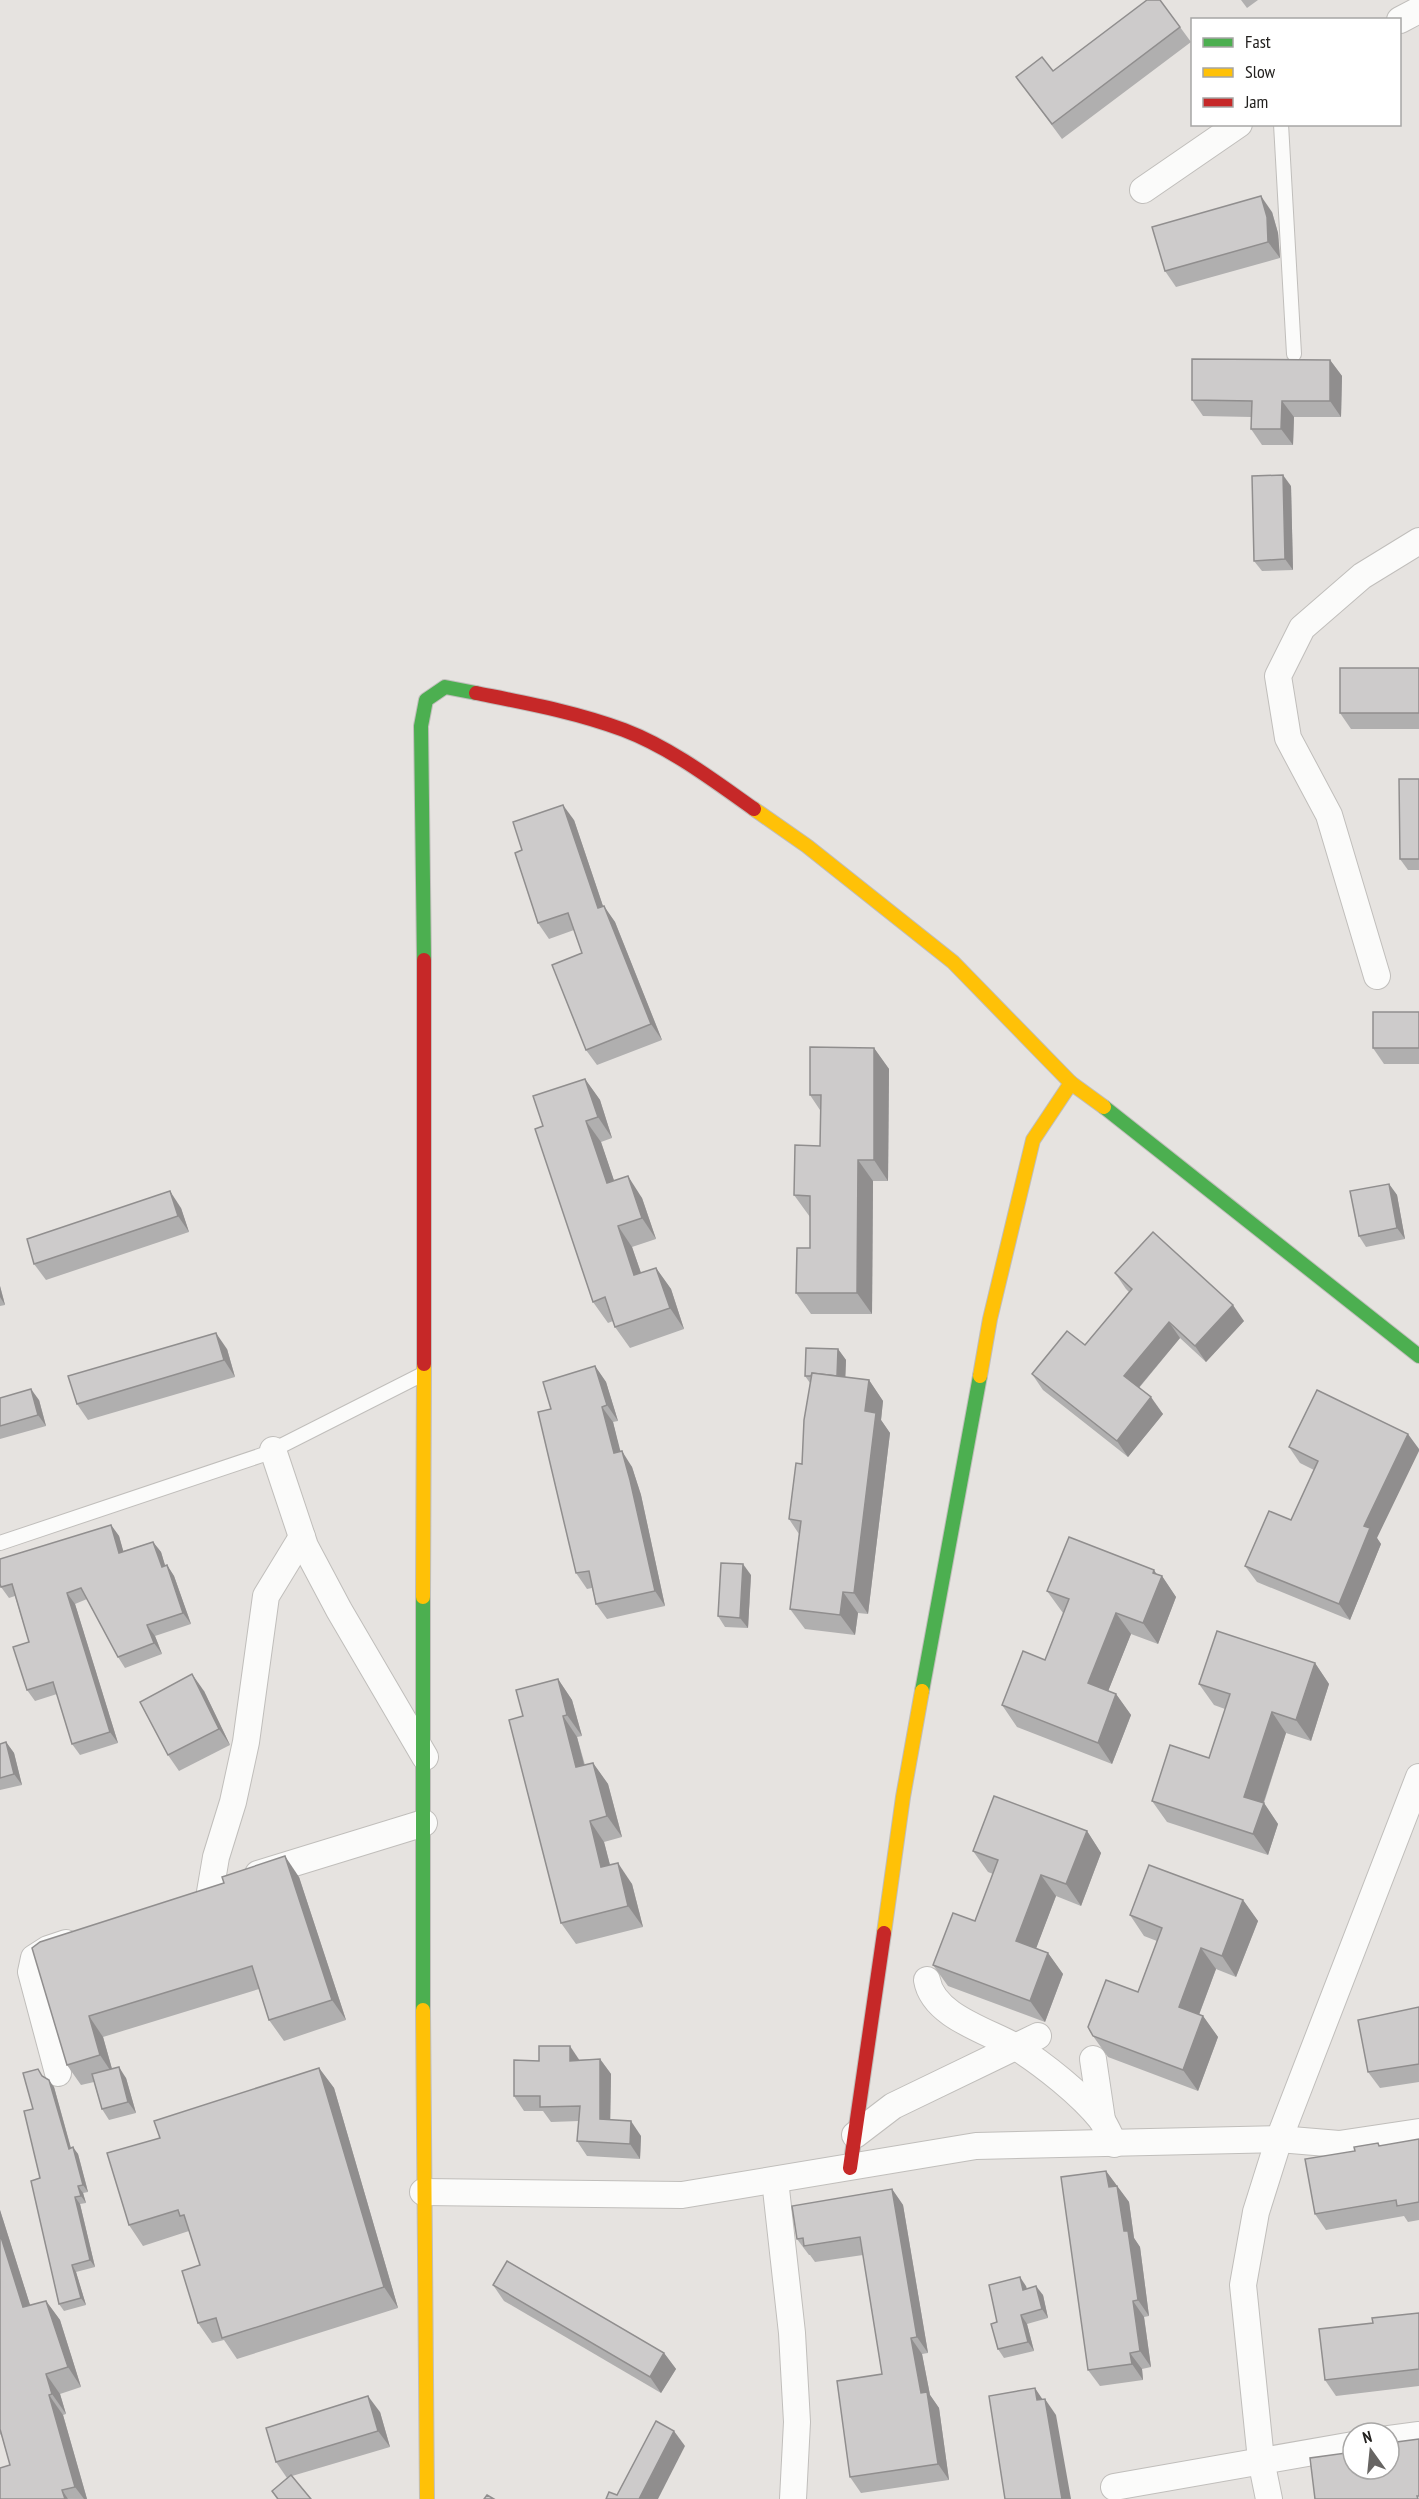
<svg xmlns="http://www.w3.org/2000/svg" width="1419" height="2499" font-family="'PT Sans Narrow',sans-serif">
	<rect width="100%" height="100%" fill="#e6e3e0"/>
	<g fill="none" stroke-linecap="round" stroke-linejoin="round">
		<defs>
			<g id="lane">
				<polyline points="1281,124 1294,354"/>
				<polyline points="0,1543 265,1454 423,1374"/>
			</g>
			<g id="street">
				<polyline points="1400,20 1419,10"/>
				<polyline points="1143,190 1239,124"/>
				<polyline points="1377,976 1329,815 1288,738 1278,676 1302,628 1362,576 1419,541"/>
				<polyline points="273,1450 305,1546 339,1610 425,1757"/>
				<polyline points="258,1874 424,1823"/>
				<polyline points="210,1892 216,1857 233,1802 246,1742 266,1596 302,1537"/>
				<path d="M927 1980C933 2016 988 2031 1016 2047 1043 2064 1081 2094 1101 2119 1106 2126 1110 2136 1114 2144"/>
				<polyline points="1093,2059 1102,2120"/>
				<polyline points="58,2073 31,1972 34,1958 48,1949 66,1943"/>
				<polyline points="855,2135 893,2106 1038,2036"/>
				<polyline points="775,2180 792,2333 797,2422 793,2499"/>
				<polyline points="423,2192 682,2195 976,2146 1279,2139 1339,2144 1419,2132"/>
				<polyline points="1389,2439 1419,2435"/>
				<polyline points="1114,2487 1353,2445"/>
				<polyline points="1269,2499 1261,2460 1243,2285 1256,2212 1279,2139 1419,1777"/>
			</g>
			<g id="fast">
				<polyline points="424,960 421,726 426,700 445,687 476,693"/>
				<polyline points="1104,1107 1419,1356"/>
				<polyline points="922,1691 980,1376"/>
				<polyline points="423,2010 423,1597"/>
			</g>
			<g id="slow">
				<polyline points="754,809 807,846 953,962 1071,1083"/>
				<polyline points="980,1376 990,1319 1033,1140 1071,1083 1104,1107"/>
				<polyline points="423,1597 424,1364"/>
				<polyline points="884,1933 903,1797 922,1691"/>
				<polyline points="423,2010 427,2499"/>
			</g>
			<g id="jam">
				<path d="M476 693C526 703 576 712 624 730 671 748 713 780 754 809"/>
				<polyline points="424,1364 424,960"/>
				<polyline points="850,2168 884,1933"/>
			</g>
		</defs>
		<use href="#lane" stroke="#c0bebb" stroke-width="16"/>
		<use href="#street" stroke="#c0bebb" stroke-width="28"/>
		<use href="#fast" stroke="#c0bebb" stroke-width="16"/>
		<use href="#slow" stroke="#c0bebb" stroke-width="16"/>
		<use href="#jam" stroke="#c0bebb" stroke-width="16"/>
		<use href="#lane" stroke="#fbfbfa" stroke-width="14"/>
		<use href="#street" stroke="#fbfbfa" stroke-width="26"/>
		<use href="#fast" stroke="#4caf50" stroke-width="14"/>
		<use href="#slow" stroke="#ffc107" stroke-width="14"/>
		<use href="#jam" stroke="#c62828" stroke-width="14"/>
	</g>
	<g fill="#b0afaf">
		<polygon points="1241,0 1258,0 1247,8"/>
		<polygon points="1180,27 1191,42 1062,139 1016,77 1053,71"/>
		<polygon points="1272,212 1278,233 1280,258 1176,287 1165,271"/>
		<polygon points="1330,360 1342,376 1341,417 1294,417 1293,445 1262,445 1251,429 1251,417 1203,416 1192,400"/>
		<polygon points="1291,486 1293,570 1262,571 1254,561"/>
		<polygon points="1419,668 1419,729 1351,729 1340,713"/>
		<polygon points="1419,779 1419,870 1408,870 1400,859"/>
		<polygon points="574,820 603,906 615,922 662,1040 597,1065 586,1050 582,953 574,930 549,939 538,923 522,850"/>
		<polygon points="1419,1012 1419,1064 1384,1064 1373,1048"/>
		<polygon points="874,1048 889,1069 888,1181 873,1181 872,1314 811,1314 796,1293 810,1248 810,1217 794,1195 820,1146 820,1110 810,1095"/>
		<polygon points="585,1079 600,1100 612,1138 601,1142 614,1181 642,1198 656,1239 632,1247 641,1273 656,1268 671,1289 684,1329 630,1348 615,1327 613,1321 608,1323 593,1302 543,1126"/>
		<polygon points="1389,1184 1397,1195 1405,1239 1366,1247 1359,1236"/>
		<polygon points="181,1208 189,1232 46,1280 34,1264"/>
		<polygon points="1115,1273 1244,1321 1206,1362 1180,1338 1139,1388 1163,1414 1128,1457 1043,1390 1032,1374 1085,1345 1129,1292 1126,1289"/>
		<polygon points="0,1286 5,1305 0,1306"/>
		<polygon points="227,1349 235,1377 88,1420 77,1404"/>
		<polygon points="838,1349 846,1360 845,1377 869,1380 883,1401 881,1420 890,1433 868,1614 858,1613 855,1635 805,1629 790,1609 799,1534 789,1519 802,1464 810,1383 805,1376"/>
		<polygon points="595,1366 606,1382 618,1421 613,1422 620,1452 632,1467 641,1495 665,1606 607,1619 596,1604 592,1588 587,1589 576,1573 551,1409"/>
		<polygon points="1317,1390 1377,1538 1381,1544 1350,1620 1257,1582 1245,1566 1291,1520 1314,1470 1300,1463 1289,1447"/>
		<polygon points="0,1398 39,1400 46,1426 0,1439"/>
		<polygon points="111,1525 119,1536 123,1551 153,1542 161,1552 165,1566 167,1565 174,1576 191,1624 155,1636 162,1654 125,1668 118,1657 87,1599 75,1604 118,1743 80,1755 72,1744 57,1694 35,1701 27,1690 29,1642 15,1596 9,1598 1,1587"/>
		<polygon points="1157,1574 1162,1576 1176,1597 1158,1644 1131,1634 1108,1691 1116,1694 1131,1715 1112,1764 1017,1727 1002,1705 1045,1660 1063,1613 1047,1591"/>
		<polygon points="751,1575 748,1628 725,1627 718,1616"/>
		<polygon points="1315,1663 1329,1684 1311,1741 1286,1733 1264,1803 1278,1824 1268,1855 1167,1822 1152,1801 1209,1758 1225,1709 1214,1705 1199,1684"/>
		<polygon points="558,1679 572,1700 582,1736 577,1737 585,1765 593,1763 608,1784 622,1837 604,1842 610,1865 632,1884 643,1927 576,1944 561,1923"/>
		<polygon points="204,1691 230,1745 179,1771 168,1755"/>
		<polygon points="6,1742 14,1753 22,1785 0,1790 0,1744"/>
		<polygon points="1087,1831 1101,1853 1081,1906 1056,1896 1036,1948 1048,1953 1063,1974 1045,2022 948,1986 933,1965 975,1921 993,1874 988,1872 973,1851"/>
		<polygon points="299,1877 346,2020 284,2041 269,2020 259,1989 103,2037 112,2069 126,2078 136,2113 109,2120 102,2109 94,2082 81,2085 67,2065 32,1948"/>
		<polygon points="1243,1900 1258,1921 1236,1977 1216,1969 1199,2015 1203,2016 1218,2037 1198,2091 1108,2057 1093,2036 1138,1992 1157,1941 1144,1936 1130,1915"/>
		<polygon points="1419,2007 1419,2082 1380,2088 1368,2072"/>
		<polygon points="600,2059 611,2074 610,2119 641,2136 640,2159 587,2156 577,2141 579,2121 551,2122 543,2111 524,2111 514,2096 539,2061"/>
		<polygon points="319,2068 334,2088 398,2308 237,2359 224,2340 212,2343 198,2323 200,2265 189,2231 143,2246 129,2225 160,2138"/>
		<polygon points="44,2077 54,2087 71,2148 78,2154 88,2192 83,2193 86,2203 80,2204 95,2267 76,2272 86,2305 64,2311 59,2304 40,2178 33,2109"/>
		<polygon points="1419,2139 1419,2220 1408,2222 1404,2216 1326,2230 1315,2214 1355,2151"/>
		<polygon points="1106,2171 1129,2202 1134,2238 1140,2247 1149,2316 1144,2317 1151,2367 1142,2369 1143,2380 1100,2386 1088,2370"/>
		<polygon points="892,2189 903,2205 928,2353 922,2354 930,2395 939,2408 949,2480 861,2493 850,2477 882,2374 863,2255 815,2262 810,2255 809,2255 797,2239"/>
		<polygon points="0,2210 30,2305 46,2301 60,2320 81,2387 60,2394 66,2414 63,2415 87,2499 0,2499 10,2465 1,2434 0,2435"/>
		<polygon points="493,2285 664,2353 676,2369 661,2393 504,2301"/>
		<polygon points="1026,2286 1027,2289 1043,2295 1048,2318 1027,2324 1034,2351 1004,2358 998,2349 997,2322"/>
		<polygon points="1419,2313 1419,2386 1336,2396 1325,2380 1373,2323"/>
		<polygon points="380,2412 390,2447 292,2476 311,2499 277,2499 272,2491 287,2478 276,2462"/>
	</g>
	<g fill="#908e8e">
		<polygon points="1261,196 1272,212 1278,233 1280,258 1268,242"/>
		<polygon points="1330,360 1342,376 1341,417 1330,401"/>
		<polygon points="1282,401 1294,417 1293,445 1281,429"/>
		<polygon points="1283,475 1291,486 1293,570 1285,559"/>
		<polygon points="563,805 574,820 609,924 598,908"/>
		<polygon points="604,906 615,922 662,1040 651,1024"/>
		<polygon points="874,1048 889,1069 888,1181 874,1160"/>
		<polygon points="585,1079 600,1100 612,1138 598,1117"/>
		<polygon points="586,1121 601,1142 622,1204 607,1183"/>
		<polygon points="858,1160 873,1181 872,1314 857,1293"/>
		<polygon points="628,1176 642,1198 656,1239 642,1218"/>
		<polygon points="1389,1184 1397,1195 1405,1239 1397,1228"/>
		<polygon points="170,1191 181,1208 189,1232 178,1216"/>
		<polygon points="618,1226 632,1247 649,1296 634,1275"/>
		<polygon points="656,1268 671,1289 684,1329 670,1308"/>
		<polygon points="0,1286 5,1305 0,1297"/>
		<polygon points="1233,1305 1244,1321 1206,1362 1195,1346"/>
		<polygon points="1169,1322 1180,1338 1135,1392 1124,1376"/>
		<polygon points="216,1333 227,1349 235,1377 224,1360"/>
		<polygon points="838,1349 846,1360 845,1388 837,1377"/>
		<polygon points="595,1366 606,1382 618,1421 607,1405"/>
		<polygon points="869,1380 883,1401 881,1420 890,1433 868,1614 854,1593 865,1411"/>
		<polygon points="31,1389 39,1400 46,1426 38,1415"/>
		<polygon points="1151,1397 1163,1414 1128,1457 1117,1441"/>
		<polygon points="602,1407 613,1422 625,1469 614,1453"/>
		<polygon points="1408,1434 1419,1449 1419,1451 1377,1538 1381,1544 1350,1620 1339,1604 1364,1526"/>
		<polygon points="622,1451 632,1467 641,1495 665,1606 655,1591"/>
		<polygon points="111,1525 119,1536 127,1564 119,1553"/>
		<polygon points="153,1542 161,1552 169,1578 162,1567"/>
		<polygon points="743,1564 751,1575 748,1628 740,1618"/>
		<polygon points="167,1565 174,1576 191,1624 183,1613"/>
		<polygon points="1154,1570 1160,1579 1162,1576 1176,1597 1158,1644 1143,1623"/>
		<polygon points="843,1592 858,1613 855,1635 840,1615"/>
		<polygon points="67,1593 75,1604 118,1743 110,1732"/>
		<polygon points="1116,1613 1131,1634 1103,1704 1088,1683"/>
		<polygon points="147,1625 155,1636 162,1654 154,1643"/>
		<polygon points="1315,1663 1329,1684 1311,1741 1296,1720"/>
		<polygon points="192,1674 204,1691 230,1745 219,1729"/>
		<polygon points="558,1679 572,1700 582,1736 567,1715"/>
		<polygon points="1116,1694 1131,1715 1112,1764 1098,1743"/>
		<polygon points="1272,1712 1286,1733 1262,1807 1264,1803 1278,1824 1268,1855 1253,1834 1244,1797"/>
		<polygon points="563,1716 577,1737 590,1788 576,1767"/>
		<polygon points="6,1742 14,1753 22,1785 14,1774"/>
		<polygon points="593,1763 608,1784 622,1837 607,1816"/>
		<polygon points="590,1821 604,1842 616,1888 601,1867"/>
		<polygon points="1087,1831 1101,1853 1081,1906 1066,1884"/>
		<polygon points="285,1856 299,1877 346,2020 332,2000"/>
		<polygon points="618,1863 632,1884 643,1927 628,1906"/>
		<polygon points="1041,1875 1056,1896 1031,1962 1016,1941"/>
		<polygon points="1243,1900 1258,1921 1236,1977 1222,1956"/>
		<polygon points="1201,1948 1216,1969 1194,2028 1179,2007"/>
		<polygon points="1048,1953 1063,1974 1045,2022 1030,2001"/>
		<polygon points="89,2016 103,2037 114,2076 100,2055"/>
		<polygon points="1203,2016 1218,2037 1198,2091 1183,2070"/>
		<polygon points="570,2046 580,2061 570,2061"/>
		<polygon points="600,2059 611,2074 610,2134 600,2119"/>
		<polygon points="119,2067 126,2078 136,2113 128,2102"/>
		<polygon points="319,2068 334,2088 398,2308 384,2287"/>
		<polygon points="49,2080 54,2087 73,2156 69,2149"/>
		<polygon points="631,2121 641,2136 640,2159 630,2144"/>
		<polygon points="73,2147 78,2154 88,2192 83,2185"/>
		<polygon points="1106,2171 1129,2202 1134,2238 1140,2247 1149,2316 1138,2300 1124,2231 1109,2187"/>
		<polygon points="78,2186 83,2193 86,2203 81,2196"/>
		<polygon points="892,2189 903,2205 928,2353 917,2337"/>
		<polygon points="75,2197 80,2204 95,2267 90,2260"/>
		<polygon points="0,2210 37,2327 23,2307 0,2234"/>
		<polygon points="72,2265 76,2272 86,2305 81,2298"/>
		<polygon points="1020,2277 1026,2286 1029,2299 1023,2290"/>
		<polygon points="1036,2286 1043,2295 1048,2318 1042,2309"/>
		<polygon points="46,2301 60,2320 81,2387 68,2367"/>
		<polygon points="1133,2301 1144,2317 1151,2367 1140,2351"/>
		<polygon points="1021,2315 1027,2324 1034,2351 1028,2342"/>
		<polygon points="911,2338 922,2354 930,2395 939,2408 949,2480 938,2464 921,2393"/>
		<polygon points="664,2353 676,2369 661,2393 650,2377"/>
		<polygon points="1130,2353 1142,2369 1143,2380 1132,2364"/>
		<polygon points="46,2374 60,2394 66,2414 52,2394"/>
		<polygon points="1035,2388 1045,2403 1045,2399 1056,2415 1071,2499 1062,2499 1037,2400"/>
		<polygon points="49,2395 63,2415 87,2499 84,2499 75,2487"/>
		<polygon points="368,2396 380,2412 390,2447 378,2431"/>
		<polygon points="674,2431 685,2446 658,2499 639,2499"/>
		<polygon points="62,2490 68,2499 65,2499"/>
	</g>
	<g fill="#cdcbcb" stroke="#908e8e" stroke-width="1.5">
		<polygon points="1147,0 1160,0 1180,27 1052,124 1016,77 1042,57 1053,71"/>
		<polygon points="1261,196 1267,217 1268,242 1165,271 1152,227"/>
		<polygon points="1192,359 1330,360 1330,401 1282,401 1281,429 1251,429 1252,401 1192,400"/>
		<polygon points="1283,475 1285,559 1254,561 1252,476"/>
		<rect x="1340" y="668" width="79" height="45"/>
		<polygon points="1399,779 1419,779 1419,859 1400,859"/>
		<polygon points="563,805 598,908 604,906 651,1024 586,1050 552,965 582,953 568,913 538,923 515,853 522,850 513,822"/>
		<rect x="1373" y="1012" width="46" height="36"/>
		<polygon points="810,1047 874,1048 874,1160 858,1160 857,1293 796,1293 797,1248 810,1248 810,1196 794,1195 795,1145 820,1146 821,1095 810,1095"/>
		<polygon points="585,1079 598,1117 586,1121 607,1183 628,1176 642,1218 618,1226 634,1275 656,1268 670,1308 615,1327 605,1297 593,1302 535,1129 543,1126 533,1096"/>
		<polygon points="1389,1184 1397,1228 1359,1236 1350,1191"/>
		<polygon points="170,1191 178,1216 34,1264 27,1239"/>
		<polygon points="1153,1232 1233,1305 1195,1346 1169,1322 1124,1376 1151,1397 1117,1441 1032,1374 1067,1331 1085,1345 1132,1289 1115,1273"/>
		<polygon points="216,1333 224,1360 77,1404 68,1376"/>
		<polygon points="806,1348 838,1349 837,1376 812,1373 811,1376 805,1376"/>
		<polygon points="595,1366 607,1405 602,1407 614,1453 622,1451 630,1480 655,1591 596,1604 589,1571 576,1573 538,1412 551,1409 543,1382"/>
		<polygon points="812,1373 869,1380 865,1411 876,1413 854,1593 843,1592 840,1615 790,1609 801,1521 789,1519 796,1463 802,1464 804,1420"/>
		<polygon points="31,1389 38,1415 0,1426 0,1398"/>
		<polygon points="1317,1390 1408,1434 1364,1526 1370,1528 1339,1604 1245,1566 1269,1511 1291,1520 1318,1461 1289,1447"/>
		<polygon points="111,1525 119,1553 153,1542 162,1567 167,1565 183,1613 147,1625 154,1643 118,1657 81,1588 67,1593 110,1732 72,1744 53,1682 27,1690 13,1647 29,1642 12,1584 1,1587 0,1584 0,1559"/>
		<polygon points="1069,1537 1154,1570 1153,1573 1162,1576 1143,1623 1116,1613 1088,1683 1116,1694 1098,1743 1002,1705 1023,1651 1045,1660 1069,1599 1047,1591"/>
		<polygon points="721,1563 743,1564 740,1618 718,1616"/>
		<polygon points="1217,1631 1315,1663 1296,1720 1272,1712 1244,1797 1264,1803 1253,1834 1152,1801 1170,1745 1209,1758 1230,1694 1199,1684"/>
		<polygon points="192,1674 219,1729 168,1755 140,1702"/>
		<polygon points="558,1679 567,1715 563,1716 576,1767 593,1763 607,1816 590,1821 601,1867 618,1863 628,1906 561,1923 509,1720 523,1716 516,1690"/>
		<polygon points="6,1742 14,1774 0,1778 0,1744"/>
		<polygon points="994,1796 1087,1831 1066,1884 1041,1875 1016,1941 1048,1953 1030,2001 933,1965 953,1913 975,1921 998,1860 973,1851"/>
		<polygon points="285,1856 332,2000 269,2020 252,1966 89,2016 100,2055 67,2065 32,1948 40,1942 224,1883 222,1877"/>
		<polygon points="1149,1865 1243,1900 1222,1956 1201,1948 1179,2007 1203,2016 1183,2070 1093,2036 1088,2027 1106,1980 1138,1992 1162,1928 1130,1915"/>
		<polygon points="1419,2007 1419,2064 1368,2072 1358,2020"/>
		<polygon points="539,2046 570,2046 570,2061 600,2059 600,2119 631,2121 630,2144 577,2141 580,2106 540,2107 540,2096 514,2096 514,2060 539,2061"/>
		<polygon points="119,2067 128,2102 102,2109 92,2074"/>
		<polygon points="319,2068 384,2287 222,2338 216,2318 198,2323 182,2271 200,2265 184,2215 180,2216 178,2210 129,2225 107,2153 160,2138 154,2121"/>
		<polygon points="38,2069 42,2076 49,2080 69,2149 73,2147 83,2185 78,2186 81,2196 75,2197 90,2260 72,2265 81,2298 59,2304 31,2181 40,2178 24,2111 33,2109 23,2073"/>
		<polygon points="1419,2139 1419,2202 1397,2206 1396,2200 1315,2214 1305,2159 1355,2151 1354,2147 1378,2143 1379,2146"/>
		<polygon points="1106,2171 1109,2187 1117,2186 1124,2231 1128,2231 1138,2300 1133,2301 1140,2351 1130,2353 1132,2364 1088,2370 1061,2177"/>
		<polygon points="892,2189 917,2337 911,2338 921,2393 927,2392 938,2464 850,2477 837,2381 882,2374 860,2237 804,2246 803,2238 797,2239 792,2206"/>
		<polygon points="0,2234 23,2307 46,2301 68,2367 46,2374 52,2394 49,2395 75,2487 62,2490 65,2499 0,2499 0,2468 10,2465 0,2429"/>
		<polygon points="507,2261 664,2353 650,2377 493,2285"/>
		<polygon points="1020,2277 1023,2290 1036,2286 1042,2309 1021,2315 1028,2342 998,2349 991,2324 997,2322 989,2285"/>
		<polygon points="1419,2313 1419,2369 1325,2380 1319,2329 1373,2323 1372,2318"/>
		<polygon points="1035,2388 1037,2400 1045,2399 1062,2499 1005,2499 989,2396"/>
		<polygon points="368,2396 378,2431 276,2462 266,2428"/>
		<polygon points="656,2421 674,2431 639,2499 606,2499 609,2492 617,2495"/>
		<polygon points="1419,2439 1419,2496 1417,2496 1418,2499 1315,2499 1310,2458 1353,2452 1353,2469 1389,2469 1389,2443"/>
		<polygon points="291,2475 311,2499 278,2499 272,2491"/>
		<polygon points="487,2495 494,2499 484,2499"/>
	</g>
	<rect x="1191" y="18" width="210" height="108" fill="#ffffff" stroke="#a7a6a5" stroke-width="1.5"/>
	<rect x="1203" y="38" width="30" height="9" fill="#4caf50" stroke="#a7a6a5" stroke-width="1.5"/>
	<text x="1245" y="48" font-size="18" fill="#23211f">Fast</text>
	<rect x="1203" y="68" width="30" height="9" fill="#ffc107" stroke="#a7a6a5" stroke-width="1.5"/>
	<text x="1245" y="78" font-size="18" fill="#23211f">Slow</text>
	<rect x="1203" y="98" width="30" height="9" fill="#c62828" stroke="#a7a6a5" stroke-width="1.5"/>
	<text x="1245" y="108" font-size="18" fill="#23211f">Jam</text>
	<g transform="translate(1371 2451) rotate(345)"><circle r="28" fill="#ffffff" stroke="#a7a6a5" stroke-width="1.5"/>
	<path d="M0-4.5L10 22L0 15L-10 22Z" fill="#676563"/>
	<text y="-9" font-size="16" font-weight="bold" text-anchor="middle" fill="#23211f">N</text>
	</g>
</svg>
